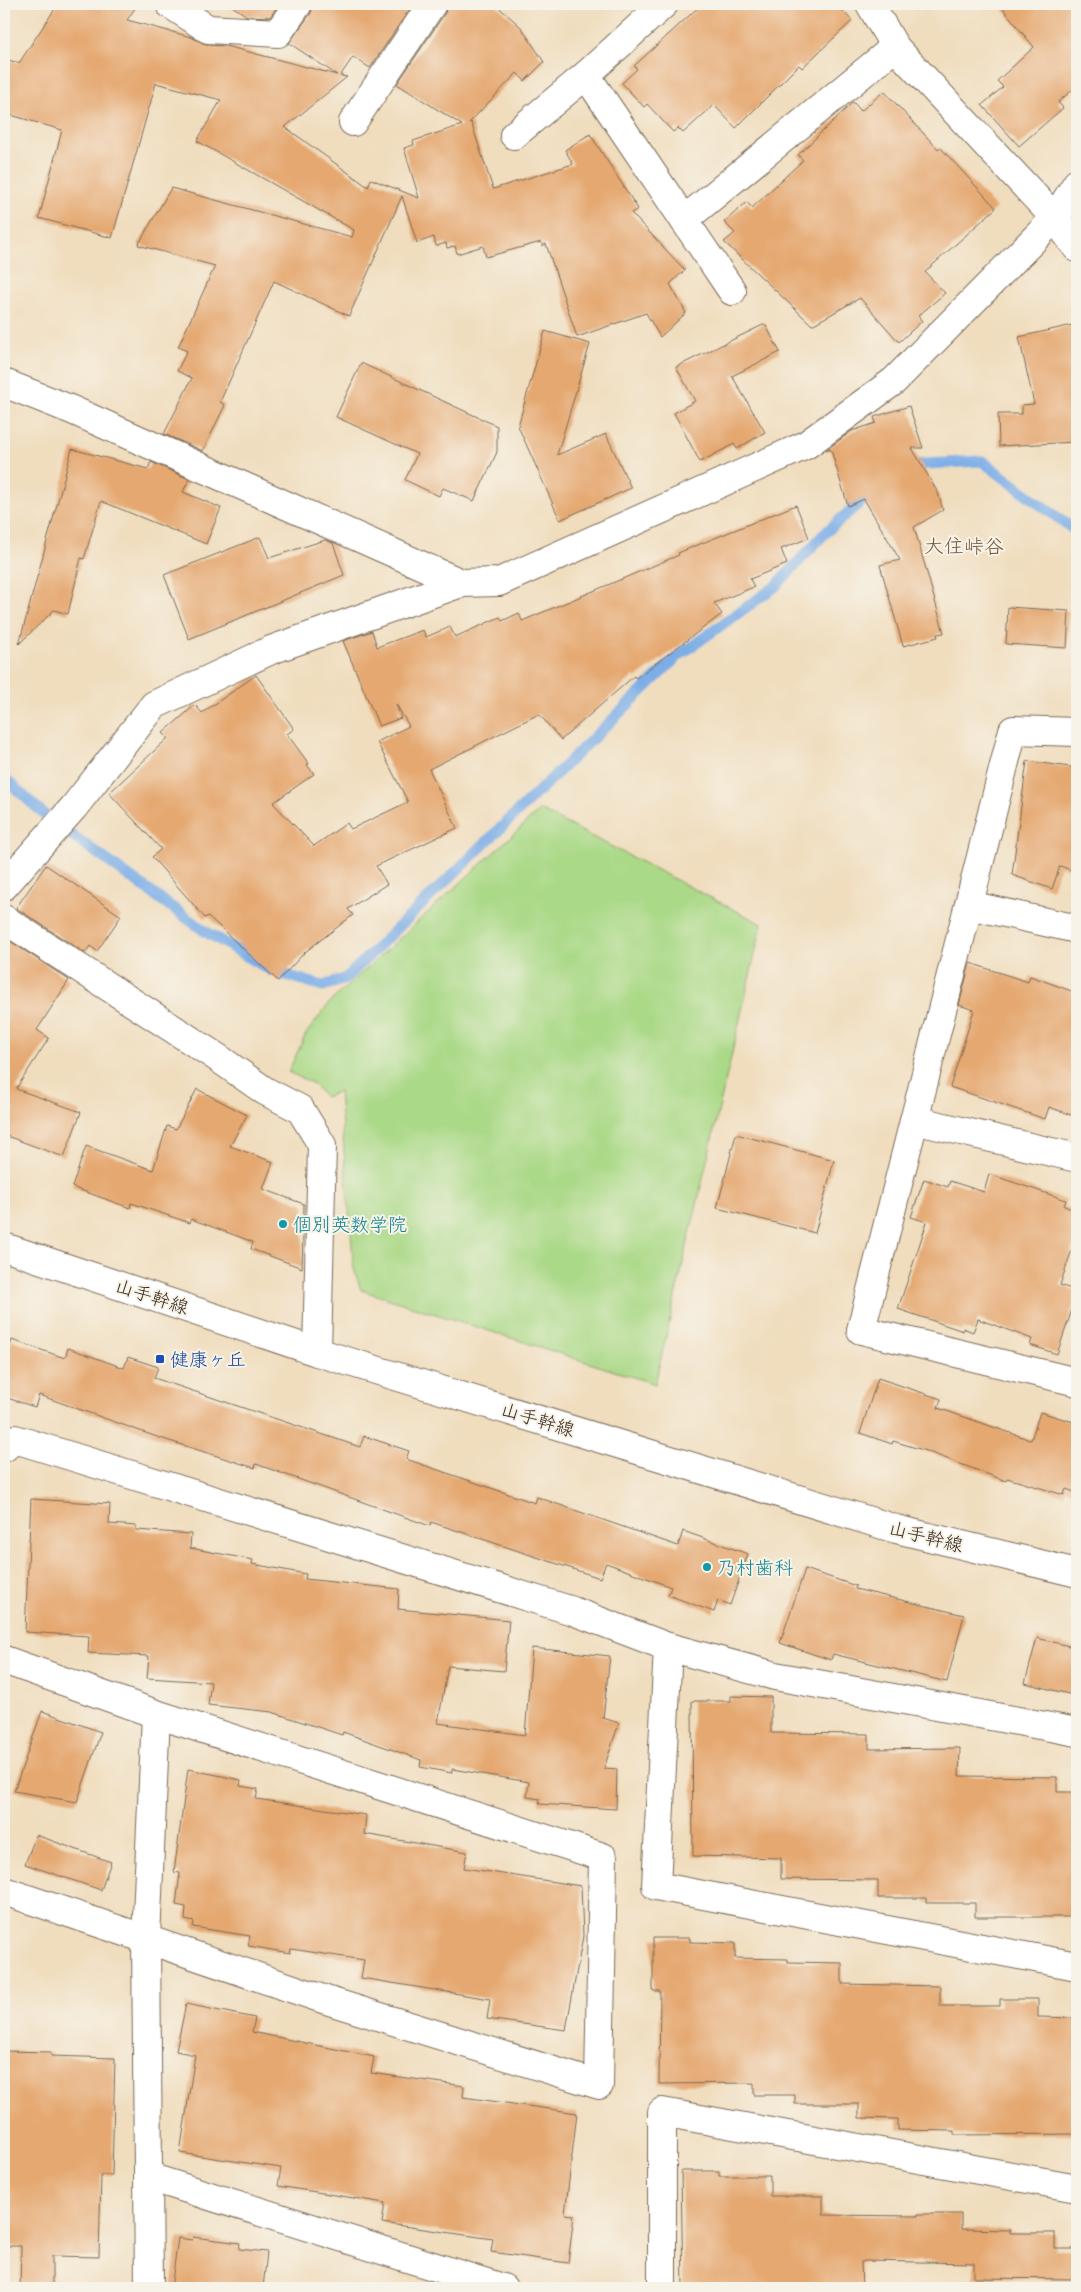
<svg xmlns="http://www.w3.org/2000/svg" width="1081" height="2292" font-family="'Patrick Hand','Klee One',sans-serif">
	<rect width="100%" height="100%" fill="#f7f3e8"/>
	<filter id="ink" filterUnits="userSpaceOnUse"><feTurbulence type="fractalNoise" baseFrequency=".02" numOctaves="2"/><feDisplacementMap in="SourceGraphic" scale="10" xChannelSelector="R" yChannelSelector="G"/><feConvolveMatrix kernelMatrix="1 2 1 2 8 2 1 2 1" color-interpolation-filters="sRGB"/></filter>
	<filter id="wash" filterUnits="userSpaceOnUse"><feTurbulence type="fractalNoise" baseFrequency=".0096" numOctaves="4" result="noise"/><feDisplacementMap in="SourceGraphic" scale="20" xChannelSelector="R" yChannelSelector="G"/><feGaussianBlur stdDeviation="1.12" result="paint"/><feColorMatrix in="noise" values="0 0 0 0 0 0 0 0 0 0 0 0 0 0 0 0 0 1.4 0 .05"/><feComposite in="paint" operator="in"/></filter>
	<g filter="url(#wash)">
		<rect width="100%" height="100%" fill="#f0ddbe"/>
		<polygon fill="#aad987" stroke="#728252" points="540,810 762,924 655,1384 361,1290 354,1269 339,1092 325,1097 312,1083 288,1072 306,1034 330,1002"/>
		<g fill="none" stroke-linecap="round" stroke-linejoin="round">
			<g stroke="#7cade7" stroke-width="11">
				<polyline points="908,465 982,461 1077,532"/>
				<polyline points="4,778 47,817 206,932 272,971 323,986 345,979 677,657 776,586 825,533 874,490"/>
			</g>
		</g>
		<g id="blocks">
			<g fill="#e5a871">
				<polygon points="58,4 138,4 127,20 191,37 207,45 226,46 337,75 289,43 311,13 313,4 413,4 370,68 353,57 340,76 347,77 285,127 368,187 371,179 419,198 404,148 414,145 413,141 462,125 397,84 445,13 447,4 495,4 521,27 544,62 525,81 517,73 469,123 471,122 493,189 573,164 565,150 590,134 638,209 631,213 685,270 670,284 686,313 660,337 646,313 577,337 546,244 542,246 541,242 486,257 483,246 457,254 455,246 447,248 446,243 436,246 434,237 417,243 402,196 349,316 274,281 220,402 225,405 203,451 164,434 192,378 177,371 187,351 178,347 215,266 138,245 171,188 352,237 354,230 197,141 221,100 156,83 112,238 39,218 62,130 4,113 4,59 19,63"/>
				<polygon points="229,4 279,4 270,17 247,16"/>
				<polygon points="702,4 837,4 852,21 802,68 799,65 736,128 714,105 683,133 678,128 673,132 647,104 644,107 622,83 637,69 634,66"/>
				<polygon points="999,4 1077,4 1077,86 1058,102 1063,108 1019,146 982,105 1003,87 997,81 1034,47"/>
				<polygon points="884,91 938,149 940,147 996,208 925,272 945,293 918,316 922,321 899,342 860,298 812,325 724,242 735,233 724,222 747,202 752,208 803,160 798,155 853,102 861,111"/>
				<polygon points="765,324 780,352 732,376 765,432 737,449 734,444 700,462 674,413 695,401 676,367"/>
				<polygon points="1077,324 1077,442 999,446 998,414 1022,414 1022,405 1034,404 1019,337"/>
				<polygon points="545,331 590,344 557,455 606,434 631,488 560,520 518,426"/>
				<polygon points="361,363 497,426 497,452 474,501 443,488 439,496 405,480 417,454 336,417"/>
				<polygon points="909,406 923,448 912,448 938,493 943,510 914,527 944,633 937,634 938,637 903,646 880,565 900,560 864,499 848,506 831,450 826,450 852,431 876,423 874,417"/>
				<polygon points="72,449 148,469 151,462 189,479 183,492 221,508 206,544 101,501 84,559 81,558 68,614 54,610 19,644"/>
				<polygon points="796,505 809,538 781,549 787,564 750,579 754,587 714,603 722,614 636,678 634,676 561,740 539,714 429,769 457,828 376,866 387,884 348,909 353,915 305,952 278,981 208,916 205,918 152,857 161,849 109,793 168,738 163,733 195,705 202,713 256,675 294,729 287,734 309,764 307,765 314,774 273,803 314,846 347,823 351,829 408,802 377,742 409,726 396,704 401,718 379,726 343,641 372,631 377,647 423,630 426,637 450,627 455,637 500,617 502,621 519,613 522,621 679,555 678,553"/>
				<polygon points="260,537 269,558 325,540 333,543 344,575 189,639 164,575"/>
				<polygon points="1008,607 1069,611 1067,648 1006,644"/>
				<polygon points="1027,761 1077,768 1077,872 1060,866 1052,889 1012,875"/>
				<polygon points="46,865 121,916 97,951 90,946 85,953 16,908"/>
				<polygon points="4,937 69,980 37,1030 49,1038 16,1089 81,1112 64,1157 4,1135"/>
				<polygon points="970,963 1028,982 1030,976 1077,993 1077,1117 1049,1107 1045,1119 950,1087 974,1010 959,1005"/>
				<polygon points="197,1089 247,1115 230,1146 273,1162 263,1189 304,1204 302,1268 251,1249 253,1242 191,1219 190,1223 131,1203 130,1208 72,1187 86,1146 153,1170 167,1126 176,1129"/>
				<polygon points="736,1134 834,1160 815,1233 717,1208"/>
				<polygon points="989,1174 1066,1200 1064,1206 1077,1211 1077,1235 1060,1285 1077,1291 1077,1295 1057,1354 1030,1345 1032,1339 978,1319 973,1332 963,1328 963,1331 898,1309 927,1222 911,1217 924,1179 948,1187 950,1181 984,1192"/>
				<polygon points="12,1340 65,1358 68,1348 124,1368 128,1357 158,1367 154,1378 360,1447 364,1436 409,1451 406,1459 535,1503 537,1497 678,1546 683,1531 748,1554 730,1605 718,1600 714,1612 668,1595 671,1587 606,1563 600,1578 431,1522 430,1526 256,1464 255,1468 157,1437 39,1395 35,1407 4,1397 4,1363"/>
				<polygon points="878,1378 941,1399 938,1408 1031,1440 1040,1412 1077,1423 1077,1493 1066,1489 1064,1495 1007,1478 1006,1481 923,1450 893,1441 892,1444 860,1433"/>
				<polygon points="31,1499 110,1504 109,1524 136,1526 136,1530 191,1534 190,1548 253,1560 252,1564 306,1574 305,1579 399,1589 398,1609 509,1620 504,1671 448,1666 438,1723 525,1735 532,1648 610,1656 603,1718 619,1723 604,1768 617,1769 616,1809 539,1804 540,1799 527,1797 529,1782 452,1769 452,1773 420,1767 421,1760 343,1732 342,1735 272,1712 208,1705 211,1682 147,1678 149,1656 88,1653 89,1636 25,1632"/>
				<polygon points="805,1569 856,1586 855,1589 964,1615 947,1682 833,1654 831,1660 780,1643"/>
				<polygon points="1037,1638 1077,1648 1077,1696 1025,1683"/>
				<polygon points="731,1696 771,1697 771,1733 869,1734 869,1749 960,1748 959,1776 1057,1777 1057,1792 1077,1792 1077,1917 975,1917 975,1903 926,1903 926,1898 878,1898 878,1880 781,1879 781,1858 693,1856 692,1701 731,1701"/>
				<polygon points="42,1711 101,1732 77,1802 14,1791"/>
				<polygon points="188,1769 241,1780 240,1786 258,1789 256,1799 366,1815 364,1834 467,1852 464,1868 581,1886 583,1936 566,2030 487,2019 490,1999 361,1978 364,1960 291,1949 290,1953 248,1946 250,1936 193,1927 194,1922 185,1920 186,1907 176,1905 180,1873 174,1872"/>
				<polygon points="36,1835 111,1862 101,1890 25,1864"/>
				<polygon points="653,1938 690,1938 690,1942 735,1943 735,1958 788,1959 788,1962 842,1963 842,1984 940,1986 940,2006 1000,2006 1000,1999 1038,1999 1038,2017 1077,2018 1077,2134 954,2135 954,2131 898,2130 898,2119 859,2118 859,2104 795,2104 795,2095 754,2095 754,2083 659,2084 660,1991 653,1991"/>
				<polygon points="186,2004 255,2018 252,2032 374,2057 371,2073 464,2086 463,2097 577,2113 565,2214 574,2215 568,2263 491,2252 493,2239 382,2223 385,2203 278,2186 281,2168 180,2153 195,2055 176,2051"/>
				<polygon points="4,2051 51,2052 51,2056 115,2058 112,2175 101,2175 99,2257 52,2256 52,2288 20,2288 21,2246 4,2246"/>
				<polygon points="681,2171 719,2171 719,2176 770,2176 770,2196 823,2196 823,2215 918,2216 918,2214 961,2214 961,2229 1010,2230 1010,2233 1055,2233 1055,2249 1077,2249 1077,2279 974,2278 974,2263 865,2261 861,2262 862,2288 683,2288"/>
				<polygon points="193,2237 240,2243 239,2249 267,2252 263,2288 171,2288 178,2238 192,2240"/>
			</g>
		</g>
	</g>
	<g filter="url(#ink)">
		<use href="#blocks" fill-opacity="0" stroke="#7a6956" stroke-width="1"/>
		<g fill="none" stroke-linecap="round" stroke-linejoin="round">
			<defs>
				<g id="minor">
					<polyline points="170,4 208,29 278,33 298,4"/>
					<polyline points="586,75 664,4"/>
					<polyline points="353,122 432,4"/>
					<polyline points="514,135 586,75 732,291"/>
					<polyline points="1055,218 1077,248"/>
					<polyline points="684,220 895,47"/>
					<polyline points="4,383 72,410 461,583"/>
					<polyline points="1077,732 1013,730 861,1330 1077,1382"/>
					<polyline points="4,886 74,807 154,705 271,650 461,583 499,582 806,445 894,381 1055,218 1077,183"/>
					<polyline points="969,905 1077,929"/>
					<polyline points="4,919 218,1058 265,1091 300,1109 322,1145 317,1352"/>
					<polyline points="914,1120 1077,1158"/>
					<polyline points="4,1448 15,1439 573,1611 668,1647 775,1676 1077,1732"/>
					<polyline points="668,1647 656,1886 1077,1966"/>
					<polyline points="4,1660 156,1714 603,1857 599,2085 326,2000 4,1891"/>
					<polyline points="149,2177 503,2288"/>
					<polyline points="149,2288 146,1939 156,1714"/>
					<polyline points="662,2288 662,2112 1077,2188"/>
				</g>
				<g id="tertiary">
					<polyline points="870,4 895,47 1055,218"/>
					<polyline points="4,1247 317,1352 896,1529 1077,1573"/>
				</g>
			</defs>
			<use href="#minor" stroke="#7a6956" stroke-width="30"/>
			<use href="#tertiary" stroke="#7a6956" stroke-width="30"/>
			<use href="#minor" stroke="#fff" stroke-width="28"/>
			<use href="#tertiary" stroke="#fff" stroke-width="28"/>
		</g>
	</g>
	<g fill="#0f9aa8" stroke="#f7f3e8" stroke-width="2">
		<circle cx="283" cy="1224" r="5"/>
		<circle cx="707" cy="1567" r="5"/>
	</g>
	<rect fill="#1a4fb4" stroke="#f7f3e8" stroke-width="2" x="155" y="1354" width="10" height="10" rx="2.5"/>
	<g text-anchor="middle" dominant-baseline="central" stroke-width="4" stroke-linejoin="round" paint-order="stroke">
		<g font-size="19" fill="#0d838f" stroke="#f7f3e8" text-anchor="start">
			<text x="293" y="1224">個別英数学院</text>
			<text x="717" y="1567">乃村歯科</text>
		</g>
		<g font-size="19" fill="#3b2a1e" stroke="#f7f3e8">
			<text transform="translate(152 1296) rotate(18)">山手幹線</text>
			<text transform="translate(538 1419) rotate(17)">山手幹線</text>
			<text transform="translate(926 1536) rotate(14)">山手幹線</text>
		</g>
		<g font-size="19" fill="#164399" stroke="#f7f3e8" text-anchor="start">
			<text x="170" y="1359">健康ヶ丘</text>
		</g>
		<g font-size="20" fill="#76563b" stroke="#f7f3e8">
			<text x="964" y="545">大住峠谷</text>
		</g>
	</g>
	<rect width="1081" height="2292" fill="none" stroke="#f7f3e8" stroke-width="20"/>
</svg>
